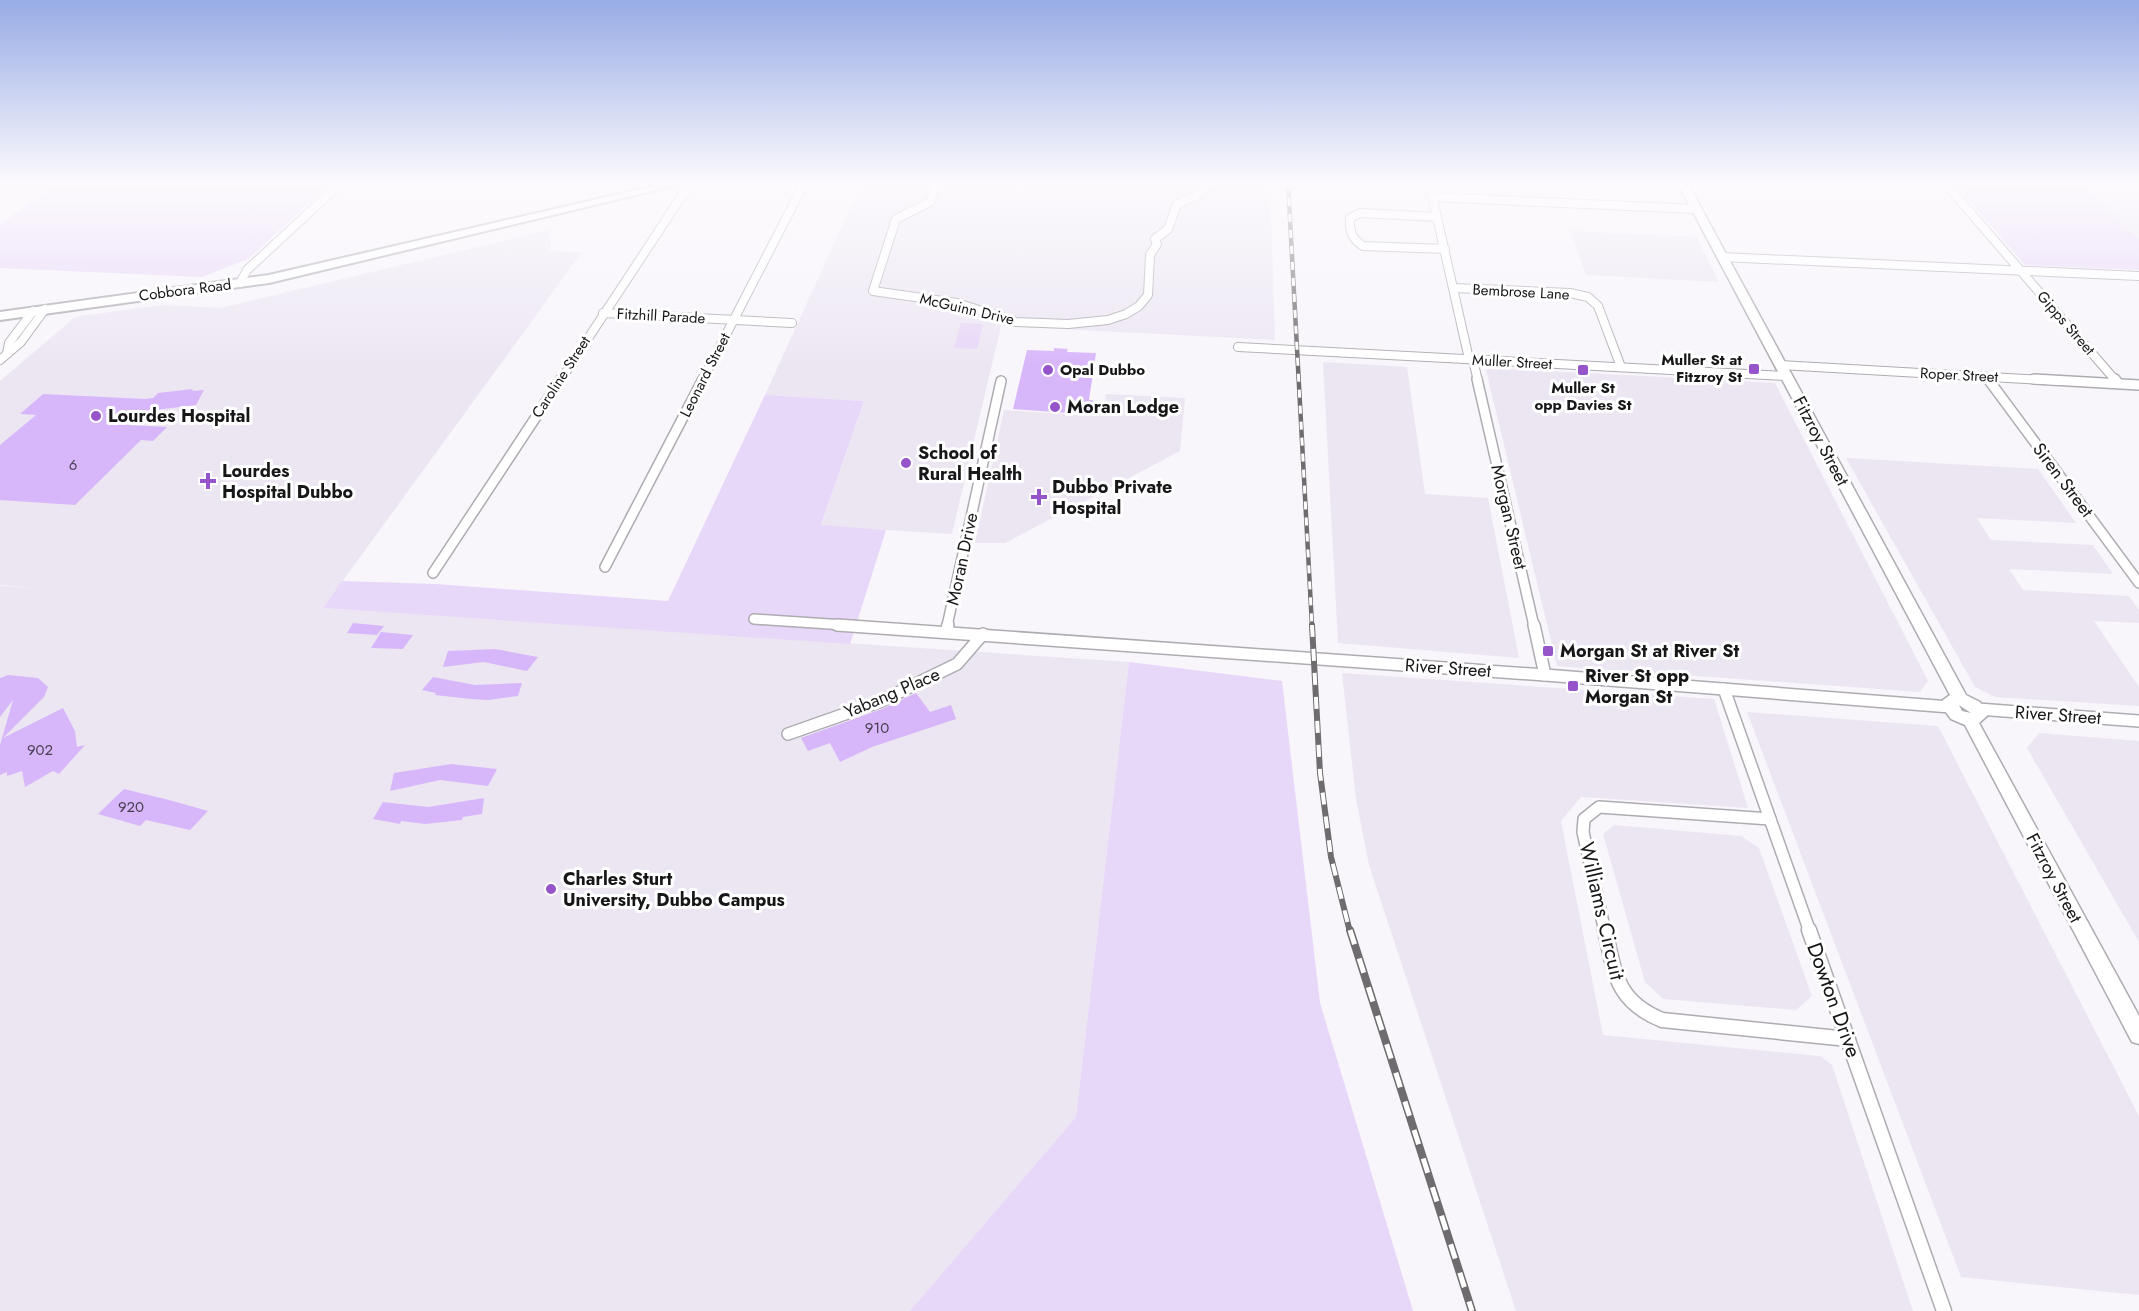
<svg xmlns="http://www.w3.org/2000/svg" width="2139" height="1311" font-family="Jost,sans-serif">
	<rect width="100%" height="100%" fill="#f8f5fb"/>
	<g fill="#ece6f3">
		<polygon points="0,182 62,182 38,198 0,196"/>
		<polygon points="862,182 1270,182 1275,340 1001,326 952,534 821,526 864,401 765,395"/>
		<polygon points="2084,186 2139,188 2139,239"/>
		<polygon points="549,230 551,251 582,252 323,608 1129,662 1076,1117 910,1311 0,1311 0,586 38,588 0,585 0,381 74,318 80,316 163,305 220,308"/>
		<polygon points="1570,231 1696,237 1719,282 1586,275"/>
		<polygon points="1323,362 1407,367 1425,494 1488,498 1519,658 1338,643"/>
		<polygon points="1490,368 1775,383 1928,681 1920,692 1557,666 1486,370"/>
		<polygon points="1106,394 1185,398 1180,451 1005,543 975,543 1004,410 1097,416 1098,409 1104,409"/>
		<polygon points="1846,458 2038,469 2076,523 1977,518 1991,540 2093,545 2113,574 2009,569 2023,590 2129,596 2139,610 2139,623 2094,621 2139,687 2139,706 1995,697 1975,687"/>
		<polygon points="1342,673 1714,699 1748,808 1581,797 1561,821 1603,1035 1820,1056 1832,1065 1913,1311 1516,1311 1369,865 1356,799"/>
		<polygon points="1747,712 1938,726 2139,1116 2139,1295 1961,1277"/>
		<polygon points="2039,733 2139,741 2139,942 2027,748"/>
		<polygon points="1614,825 1741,836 1759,848 1812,996 1796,1010 1663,999 1645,982 1603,834"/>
	</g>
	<g fill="#e7d7f8">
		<polygon points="62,182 332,182 248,259 202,277 0,268 0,224"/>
		<polygon points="1953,182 2084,186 2139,239 2139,270 2025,265"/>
		<polygon points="961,323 983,324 977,349 954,348"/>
		<polygon points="765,395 864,401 821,525 886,530 850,644 323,608 342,581 435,584 668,601"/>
		<polygon points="1129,662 1282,681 1320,1003 1413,1311 910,1311 1076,1117"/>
	</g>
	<g fill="#d8b6fa">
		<polygon points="1054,348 1068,349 1067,352 1096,353 1089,400 1093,400 1092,405 1098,405 1096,415 1013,409 1027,350 1054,351"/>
		<polygon points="193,389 192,391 204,390 196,405 107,416 108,424 167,427 153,441 141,440 75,505 0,500 0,445 36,415 20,414 43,394 145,399 153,398 158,393"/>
		<polygon points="353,623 384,626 377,635 347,633"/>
		<polygon points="381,632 413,635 403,649 371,648"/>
		<polygon points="495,649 538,657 527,671 484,662 443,667 448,651"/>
		<polygon points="8,675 38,678 48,687 44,697 3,738 63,708 75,731 77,747 85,745 59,774 53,771 25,787 22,771 7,776 7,772 0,775 0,745 13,700 0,717 0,678"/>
		<polygon points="433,677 475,685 522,683 518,696 488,700 471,699 435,695 436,693 422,690"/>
		<polygon points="916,693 930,712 951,705 956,719 872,747 840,762 830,743 808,751 801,738 882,709"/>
		<polygon points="451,764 497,769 488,786 440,780 390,791 394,773"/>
		<polygon points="124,789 169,800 208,811 190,830 146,820 140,826 98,814"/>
		<polygon points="484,798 482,814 463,817 462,820 425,824 401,821 400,824 373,819 383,802 428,807"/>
	</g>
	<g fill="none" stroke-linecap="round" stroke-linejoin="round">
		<defs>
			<g id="street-far3">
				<polyline points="937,182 930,202 896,219 873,291 957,303 1016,322 1068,324 1108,320 1126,314 1139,306 1148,295 1150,255 1157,244 1155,239 1168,229 1177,204 1196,196 1212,182"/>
				<polyline points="1429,182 1469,359"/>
				<polyline points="1944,182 2116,381"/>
				<polyline points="1433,197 1697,209"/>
				<path d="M1437 217 1360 213 1350 218C1349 231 1352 239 1363 246L1445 249"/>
				<polyline points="1722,257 2139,276"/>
				<polyline points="240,283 247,270 342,182"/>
				<polyline points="1453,288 1570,293 1588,297 1598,306 1621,367"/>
				<polyline points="603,313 792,323"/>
				<polyline points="1238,347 1786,376"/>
				<polyline points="7,354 9,343 33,311"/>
				<polyline points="0,360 21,342 45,309"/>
				<polyline points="1473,360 1478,381"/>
				<polyline points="1780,365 2061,381"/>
				<polyline points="1986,377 1989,381"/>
				<polyline points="560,381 691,182"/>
				<polyline points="702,381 805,182"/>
			</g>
			<g id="street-far2">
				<polyline points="1477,379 1534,626"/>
				<polyline points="1988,379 2139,583"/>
				<polyline points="2034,379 2139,385"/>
				<polyline points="2115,379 2118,383"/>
				<polyline points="605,567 703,379"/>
				<polyline points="433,573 561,379"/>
				<polyline points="754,619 859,626"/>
				<polyline points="947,626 1001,381"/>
			</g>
			<g id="street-far1">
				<polyline points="837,625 1545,675 1950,707"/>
				<polyline points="1534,625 1545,675"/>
				<polyline points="946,632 948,625"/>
				<polyline points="1724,689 1810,932"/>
				<polyline points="1978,709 2139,721"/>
				<polyline points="788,734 879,702 957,664 983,634"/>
				<polyline points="1605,932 1583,832 1584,819 1599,807 1770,819"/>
			</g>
			<g id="street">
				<path d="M1605 930C1615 974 1616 1001 1662 1020L1848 1039"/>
				<polyline points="1809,930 1944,1311"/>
			</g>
			<path id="secondary" d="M1677 182H1687L1966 695 1980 702 1987 716 1979 723 2139 1016V1044L2132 1042 1965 725 1951 719 1942 707 1943 700 1950 695ZM1959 705 1971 713 1962 711Z"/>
			<polygon id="primary" points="671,182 690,182 269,283 0,320 0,312 269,275"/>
		</defs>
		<use href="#street-far3" stroke="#aeacb1" stroke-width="10"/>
		<use href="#street-far2" stroke="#aeacb1" stroke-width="12"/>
		<use href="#street-far1" stroke="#aeacb1" stroke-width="14"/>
		<use href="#street" stroke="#aeacb1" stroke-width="17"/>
		<use href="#secondary" stroke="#aeacb1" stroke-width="3"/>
		<use href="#primary" stroke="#aeacb1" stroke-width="4"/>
		<use href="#street-far3" stroke="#fff" stroke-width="8"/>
		<use href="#street-far2" stroke="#fff" stroke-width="9"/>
		<use href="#street-far1" stroke="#fff" stroke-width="11"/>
		<use href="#street" stroke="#fff" stroke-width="14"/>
		<use href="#secondary" fill="#fff" fill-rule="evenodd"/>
		<use href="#primary" fill="#fff" fill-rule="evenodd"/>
		<defs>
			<polyline id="rail-far2" points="1288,182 1312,626"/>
			<polyline id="rail-far1" points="1312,625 1320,773 1331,857 1350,932"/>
			<polyline id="rail" points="1350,930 1472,1311"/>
		</defs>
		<use href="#rail-far2" stroke="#6e6c6f" stroke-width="4.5"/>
		<use href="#rail-far1" stroke="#6e6c6f" stroke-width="6"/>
		<use href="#rail" stroke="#6e6c6f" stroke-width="8"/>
		<use href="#rail-far2" stroke="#fff" stroke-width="3" stroke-dasharray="8" stroke-linecap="butt"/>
		<use href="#rail-far1" stroke="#fff" stroke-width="4" stroke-dasharray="12" stroke-linecap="butt"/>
		<use href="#rail" stroke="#fff" stroke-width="5" stroke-dasharray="15" stroke-linecap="butt"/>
	</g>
	<linearGradient id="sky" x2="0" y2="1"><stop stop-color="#97abe5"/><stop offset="0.5" stop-color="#fcfafd"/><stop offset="1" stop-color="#fcfafd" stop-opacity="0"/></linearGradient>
	<rect width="2139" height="366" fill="url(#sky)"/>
	<g fill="#9554c9" stroke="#fff" stroke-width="2">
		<rect x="1748" y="363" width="12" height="12" rx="3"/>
		<circle cx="1048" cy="370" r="6"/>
		<rect x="1577" y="364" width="12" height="12" rx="3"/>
		<circle cx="1055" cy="407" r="6"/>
		<circle cx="96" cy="416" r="6"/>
		<circle cx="906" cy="463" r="6"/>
		<path d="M205 472h6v6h6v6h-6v6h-6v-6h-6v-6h6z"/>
		<path d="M1036 488h6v6h6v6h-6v6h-6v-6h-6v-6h6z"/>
		<rect x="1542" y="645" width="12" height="12" rx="3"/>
		<rect x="1567" y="680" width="12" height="12" rx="3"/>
		<circle cx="551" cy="889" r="6"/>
	</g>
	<g text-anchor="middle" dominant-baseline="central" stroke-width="6" stroke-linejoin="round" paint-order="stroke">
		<g font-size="15" fill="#171618" stroke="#fff">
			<text transform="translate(185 290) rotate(-7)">Cobbora Road</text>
			<text transform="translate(1521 292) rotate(3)">Bembrose Lane</text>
			<text transform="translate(967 309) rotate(13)">McGuinn Drive</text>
			<text transform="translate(661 316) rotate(3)">Fitzhill Parade</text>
			<text transform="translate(2066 323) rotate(49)">Gipps Street</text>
			<text transform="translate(1512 362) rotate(3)">Muller Street</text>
			<text transform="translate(705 375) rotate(-63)">Leonard Street</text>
			<text transform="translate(1959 375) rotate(3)">Roper Street</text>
			<text transform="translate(561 377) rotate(-57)">Caroline Street</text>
		</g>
		<g font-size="15" font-weight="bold" fill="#171618" stroke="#fff" text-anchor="end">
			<text x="1742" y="360">Muller St at<tspan x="1742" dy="17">Fitzroy St</tspan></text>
			<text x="1060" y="370" text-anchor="start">Opal Dubbo</text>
			<text x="1583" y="388" text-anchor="middle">Muller St<tspan x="1583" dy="17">opp Davies St</tspan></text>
		</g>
		<g font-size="15" fill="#473e50">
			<text x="73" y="465">6</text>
			<text x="877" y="728">910</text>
			<text x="40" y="750">902</text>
			<text x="131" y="807">920</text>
		</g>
		<g font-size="18" font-weight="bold" fill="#171618" stroke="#fff" text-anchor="start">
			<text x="1067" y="407">Moran Lodge</text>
			<text x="108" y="416">Lourdes Hospital</text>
			<text x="918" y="453">School of<tspan x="918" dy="21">Rural Health</tspan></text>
			<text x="222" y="471">Lourdes<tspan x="222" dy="21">Hospital Dubbo</tspan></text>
			<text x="1052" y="487">Dubbo Private<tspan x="1052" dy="21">Hospital</tspan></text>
			<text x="1560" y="651">Morgan St at River St</text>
			<text x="1585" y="676">River St opp<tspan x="1585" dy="21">Morgan St</tspan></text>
			<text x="563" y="879">Charles Sturt<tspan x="563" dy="21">University, Dubbo Campus</tspan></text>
		</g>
		<g font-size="18" fill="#171618" stroke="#fff">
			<text transform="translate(1821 441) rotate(62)">Fitzroy Street</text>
			<text transform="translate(2063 480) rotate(53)">Siren Street</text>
			<text transform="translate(1509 517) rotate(77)">Morgan Street</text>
			<text transform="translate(962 559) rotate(-78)">Moran Drive</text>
			<text transform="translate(1448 668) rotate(4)">River Street</text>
			<text transform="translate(892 693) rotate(-23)">Yabang Place</text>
			<text transform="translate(2058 715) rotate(4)">River Street</text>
			<text transform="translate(2054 878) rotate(62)">Fitzroy Street</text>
		</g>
		<g font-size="21" fill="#171618" stroke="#fff">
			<text transform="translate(1602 911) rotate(77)">Williams Circuit</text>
			<text transform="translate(1834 1000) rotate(70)">Dowton Drive</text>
		</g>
	</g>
</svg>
